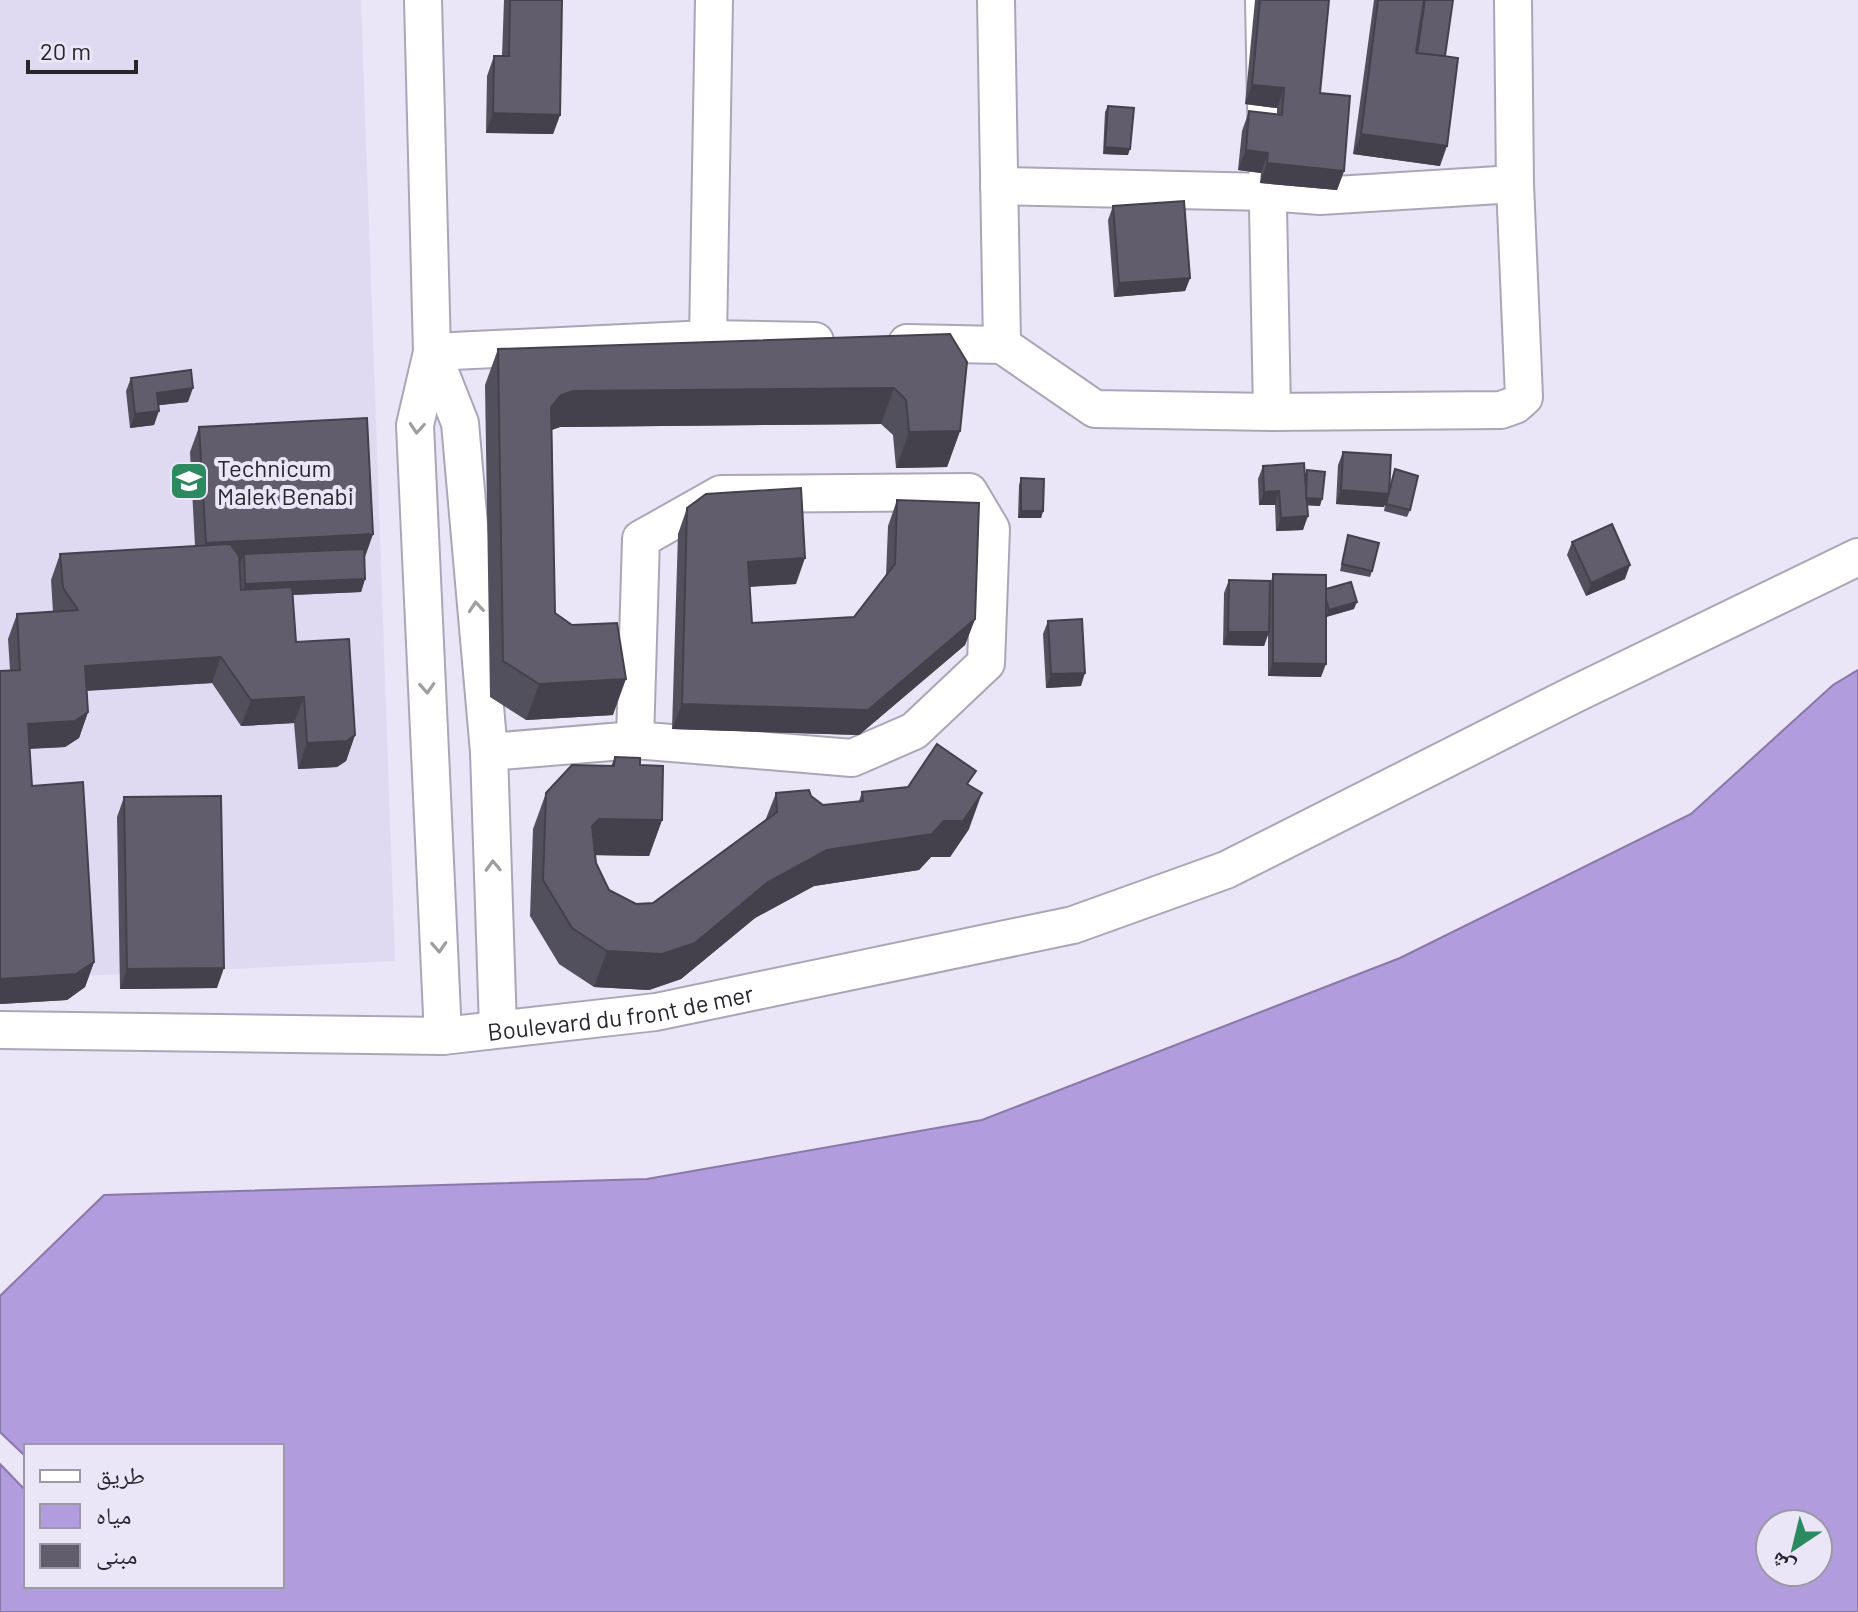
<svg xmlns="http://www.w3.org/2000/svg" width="1858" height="1612" font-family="Barlow,'Noto Naskh Arabic',sans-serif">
	<rect width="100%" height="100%" fill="#eae5f7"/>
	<polygon fill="#e0d9f2" points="0,0 361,0 395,961 0,980"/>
	<path fill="#b19cde" stroke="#8879a9" stroke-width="2" fill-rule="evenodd" d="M1858 670V1612H0V1464L26 1491V1586H282V1446H26V1457L0 1432V1296L104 1195 647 1179 982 1120 1400 958 1691 814 1833 685ZM1770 1524H1818V1572H1770Z"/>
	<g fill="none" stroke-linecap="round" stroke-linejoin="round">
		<defs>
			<g id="street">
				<polyline points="423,0 432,352 415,425 443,1036"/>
				<polyline points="996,0 1002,345"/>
				<polyline points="1264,0 1272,412"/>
				<polyline points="999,186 1268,192 1320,196 1515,184"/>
				<polyline points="708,339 714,0"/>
				<polyline points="907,343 1002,345 1095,409 1272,412 1501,410 1515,405 1524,397 1515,184 1513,0"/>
				<polyline points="432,352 708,339 815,341"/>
				<polyline points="432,352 460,423 489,752 498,1028"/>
				<polyline points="489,752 635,740 641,539 721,494 969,492 991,529 986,663 914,731 852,758 635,740"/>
				<path id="s1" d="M0 1030 443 1036 656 1012 1073 925 1226 870 1573 695 1858 557"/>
			</g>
		</defs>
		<use href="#street" stroke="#aba6b7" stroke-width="40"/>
		<use href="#street" stroke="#fff" stroke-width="36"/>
	</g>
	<g fill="#53505d">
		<polygon points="504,0 562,0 560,115 553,134 486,133 487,76 494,56 502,56"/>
		<polygon points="1255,0 1329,0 1320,93 1344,171 1337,190 1260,183 1261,173 1238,170 1242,131 1249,111 1277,114 1277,108 1245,104"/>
		<polygon points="1374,0 1453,0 1445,56 1440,166 1353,154"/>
		<polygon points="1108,106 1128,155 1103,154 1105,112"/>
		<polygon points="1113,206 1190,278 1185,291 1114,297 1108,220"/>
		<polygon points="950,334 960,431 947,467 896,468 893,435 881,424 560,427 552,430 555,613 613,715 526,720 490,697 485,385 498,349"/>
		<polygon points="131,378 188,402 159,405 154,425 130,428 126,391"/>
		<polygon points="199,427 373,534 364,558 365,579 361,592 293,595 296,642 355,735 346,761 337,767 298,769 294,723 241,726 212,683 87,691 88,712 79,738 65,747 30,749 32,786 94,962 85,987 67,1000 0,1004 0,671 10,670 8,639 17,614 53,612 51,580 60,554 195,546 190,452"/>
		<polygon points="1343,452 1389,490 1395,469 1410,510 1407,517 1384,511 1386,500 1384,507 1336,504 1338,465"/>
		<polygon points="1263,466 1305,474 1307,470 1320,506 1307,505 1303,530 1276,531 1275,505 1259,505 1258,479"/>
		<polygon points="1021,478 1043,511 1041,518 1018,518 1019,485"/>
		<polygon points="897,500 975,619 965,645 859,735 672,729 678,534 687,508 796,584 750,587 752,623 854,617 886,576 888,526"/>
		<polygon points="1348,535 1372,571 1370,577 1340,571"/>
		<polygon points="1572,542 1625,579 1586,596 1567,555"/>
		<polygon points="1273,574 1326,589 1354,609 1326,617 1321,677 1268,676 1268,634 1264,646 1223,645 1224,593 1229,580 1270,585"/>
		<polygon points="1048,621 1081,686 1046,688 1043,634"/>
		<polygon points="615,757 640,765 662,820 649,856 596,855 596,863 609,890 636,904 653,903 765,821 776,793 811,796 823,805 859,801 862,792 971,786 969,829 950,857 931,857 919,870 814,886 755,918 681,979 649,990 594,987 559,964 530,916 533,829 546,793 611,766"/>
		<polygon points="124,797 217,988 120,989 117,817"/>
	</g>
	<g fill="#44414c">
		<polygon points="1252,85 1284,88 1277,108 1245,104"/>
		<polygon points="493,113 560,115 553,134 486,133"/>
		<polygon points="1361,134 1447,146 1440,166 1353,154"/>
		<polygon points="1105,147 1130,149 1128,155 1103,154"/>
		<polygon points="1246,150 1268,153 1261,173 1238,170"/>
		<polygon points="1267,163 1344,171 1337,190 1260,183"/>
		<polygon points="1190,278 1185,291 1114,297 1119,283"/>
		<polygon points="193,388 188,402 152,406 157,393"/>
		<polygon points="894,388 881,424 560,427 548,431 551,407 561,395 573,391"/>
		<polygon points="159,411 154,425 130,428 135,414"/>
		<polygon points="960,431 947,467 896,468 909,432"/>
		<polygon points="1341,490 1389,494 1384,507 1336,504"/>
		<polygon points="1279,491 1275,505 1259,505 1264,492"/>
		<polygon points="1304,498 1322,499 1320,506 1302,505"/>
		<polygon points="1021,511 1043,511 1041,518 1018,518"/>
		<polygon points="1308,516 1303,530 1276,531 1281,518"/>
		<polygon points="373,534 364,560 244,554 239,566 196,569 206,543"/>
		<polygon points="805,558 796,584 739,587 748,562"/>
		<polygon points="1630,565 1625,579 1586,596 1591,583"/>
		<polygon points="365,579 361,592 240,597 245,584"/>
		<polygon points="1357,602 1354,609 1326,617 1329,610"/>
		<polygon points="975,619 965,645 859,735 672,729 682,704"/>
		<polygon points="1228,632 1269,632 1264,646 1223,645"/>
		<polygon points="221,657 212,683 76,691 85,666"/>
		<polygon points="1273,663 1326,664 1321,677 1268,676"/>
		<polygon points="1085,673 1081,686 1046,688 1051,674"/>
		<polygon points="626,679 613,715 526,720 539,684"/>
		<polygon points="304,697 294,723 241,726 251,700"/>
		<polygon points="88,712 79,738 65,747 19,749 28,724"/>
		<polygon points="355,735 346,761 337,767 298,769 307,743"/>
		<polygon points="982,793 969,829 950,857 931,857 919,870 814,886 755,918 681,979 649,990 594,987 607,951 768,882 827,850 944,821"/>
		<polygon points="599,819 662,820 649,856 586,855 592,826"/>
		<polygon points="94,962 85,987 67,1000 0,1004 0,979"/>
		<polygon points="224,968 217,988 120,989 127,969"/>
	</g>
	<g fill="#615d6c" stroke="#44414c" stroke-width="2">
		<polygon points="510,0 562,0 560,115 493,113 494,56 509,56"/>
		<polygon points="1260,0 1329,0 1320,93 1350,96 1344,171 1267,163 1268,153 1246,150 1249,111 1282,115 1284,88 1252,85"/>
		<polygon points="1378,0 1424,0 1416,52 1458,58 1447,146 1361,134"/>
		<polygon points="1425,0 1453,0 1445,56 1417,53"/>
		<polygon points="1108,106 1134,108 1130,149 1105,147"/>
		<polygon points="1184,201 1190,278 1119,283 1113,206"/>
		<polygon points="950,334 967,362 960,431 909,432 906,400 894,388 573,391 561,395 551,407 555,613 572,625 617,623 626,679 539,684 503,661 498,349"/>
		<polygon points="191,370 193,388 157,393 159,411 135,414 131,378"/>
		<polygon points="367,418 373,534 206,543 199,427"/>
		<polygon points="1343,452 1391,455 1389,494 1341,490"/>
		<polygon points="1304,463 1308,516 1281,518 1279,491 1264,492 1263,466"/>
		<polygon points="1395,469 1418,476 1410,510 1386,504"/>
		<polygon points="1307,470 1325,472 1322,499 1306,498"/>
		<polygon points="1021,478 1044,479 1043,511 1021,511"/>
		<polygon points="801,488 805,558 748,562 752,623 854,617 895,564 897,500 979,503 975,619 868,710 682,704 687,508 706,494"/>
		<polygon points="1612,524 1630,565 1591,583 1572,542"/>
		<polygon points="1348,535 1379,543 1372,571 1342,564"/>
		<polygon points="230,544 239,556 241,590 292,587 296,642 349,639 355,735 347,741 307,743 304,697 251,700 221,657 85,666 88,712 75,721 28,724 32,786 83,782 94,962 76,974 0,979 0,671 20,670 17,614 78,610 63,588 60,554"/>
		<polygon points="364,549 365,579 245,584 244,554"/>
		<polygon points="1273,574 1326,575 1326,664 1273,663"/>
		<polygon points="1229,580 1270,581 1269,632 1228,632"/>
		<polygon points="1351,582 1357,602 1329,610 1326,600 1326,589"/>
		<polygon points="1082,619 1085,673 1051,674 1048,621"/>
		<polygon points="937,744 976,771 967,784 982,793 963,821 944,821 932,834 827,850 768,882 695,943 662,954 607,951 572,928 543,880 546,793 572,765 614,766 615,757 640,758 640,765 663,766 662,820 599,819 592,826 596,863 609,890 636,904 653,903 777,812 776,793 809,790 811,796 823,805 863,801 862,792 908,787"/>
		<polygon points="221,796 224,968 127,969 124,797"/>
	</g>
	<defs><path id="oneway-chevron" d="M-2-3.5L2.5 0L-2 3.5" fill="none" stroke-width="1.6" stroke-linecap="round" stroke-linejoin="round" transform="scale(2)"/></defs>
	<g stroke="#9e9da0">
		<use href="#oneway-chevron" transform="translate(417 428) rotate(94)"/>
		<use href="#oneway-chevron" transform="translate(476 607) rotate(-95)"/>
		<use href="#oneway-chevron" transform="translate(427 688) rotate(87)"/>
		<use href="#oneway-chevron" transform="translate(493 866) rotate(-92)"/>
		<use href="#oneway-chevron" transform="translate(439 947) rotate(87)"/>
	</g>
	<defs>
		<symbol id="school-square" viewBox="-11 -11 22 22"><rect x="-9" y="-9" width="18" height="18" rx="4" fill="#2d8a60" stroke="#eae5f7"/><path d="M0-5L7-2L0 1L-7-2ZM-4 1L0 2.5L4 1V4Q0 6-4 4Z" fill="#fff"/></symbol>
	</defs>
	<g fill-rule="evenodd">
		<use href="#school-square" x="167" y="459" width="44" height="44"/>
	</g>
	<g text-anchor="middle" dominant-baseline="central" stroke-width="8" stroke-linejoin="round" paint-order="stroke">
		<g font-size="24" fill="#28262d" stroke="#eae5f7" text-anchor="start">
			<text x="217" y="467">Technicum<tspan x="217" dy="28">Malek Benabi</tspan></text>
		</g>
		<g font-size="24" fill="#28262d" stroke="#eae5f7">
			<text stroke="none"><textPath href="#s1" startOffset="622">Boulevard du front de mer</textPath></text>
		</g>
	</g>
	<rect x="24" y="1444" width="260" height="144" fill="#eae5f7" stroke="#9c99a6" stroke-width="2"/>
	<rect x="40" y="1470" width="40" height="12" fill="#ffffff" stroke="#9c99a6" stroke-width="2"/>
	<text x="96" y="1484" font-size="24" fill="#28262d">طريق</text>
	<rect x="40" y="1504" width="40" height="24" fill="#b19cde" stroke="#9c99a6" stroke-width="2"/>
	<text x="96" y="1524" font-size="24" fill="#28262d">مياه</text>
	<rect x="40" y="1544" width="40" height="24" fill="#615d6c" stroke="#9c99a6" stroke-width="2"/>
	<text x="96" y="1564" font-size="24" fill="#28262d">مبنى</text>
	<g transform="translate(1794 1548) rotate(215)"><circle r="38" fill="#eae5f7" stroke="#9c99a6" stroke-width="2"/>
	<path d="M0-6L14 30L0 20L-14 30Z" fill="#2d8a60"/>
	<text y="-12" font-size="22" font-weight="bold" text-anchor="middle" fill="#28262d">ش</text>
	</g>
	<path d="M28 60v12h108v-12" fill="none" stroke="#28262d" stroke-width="4"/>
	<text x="40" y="60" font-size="24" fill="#28262d" stroke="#eae5f7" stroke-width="6" paint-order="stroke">20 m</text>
</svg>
